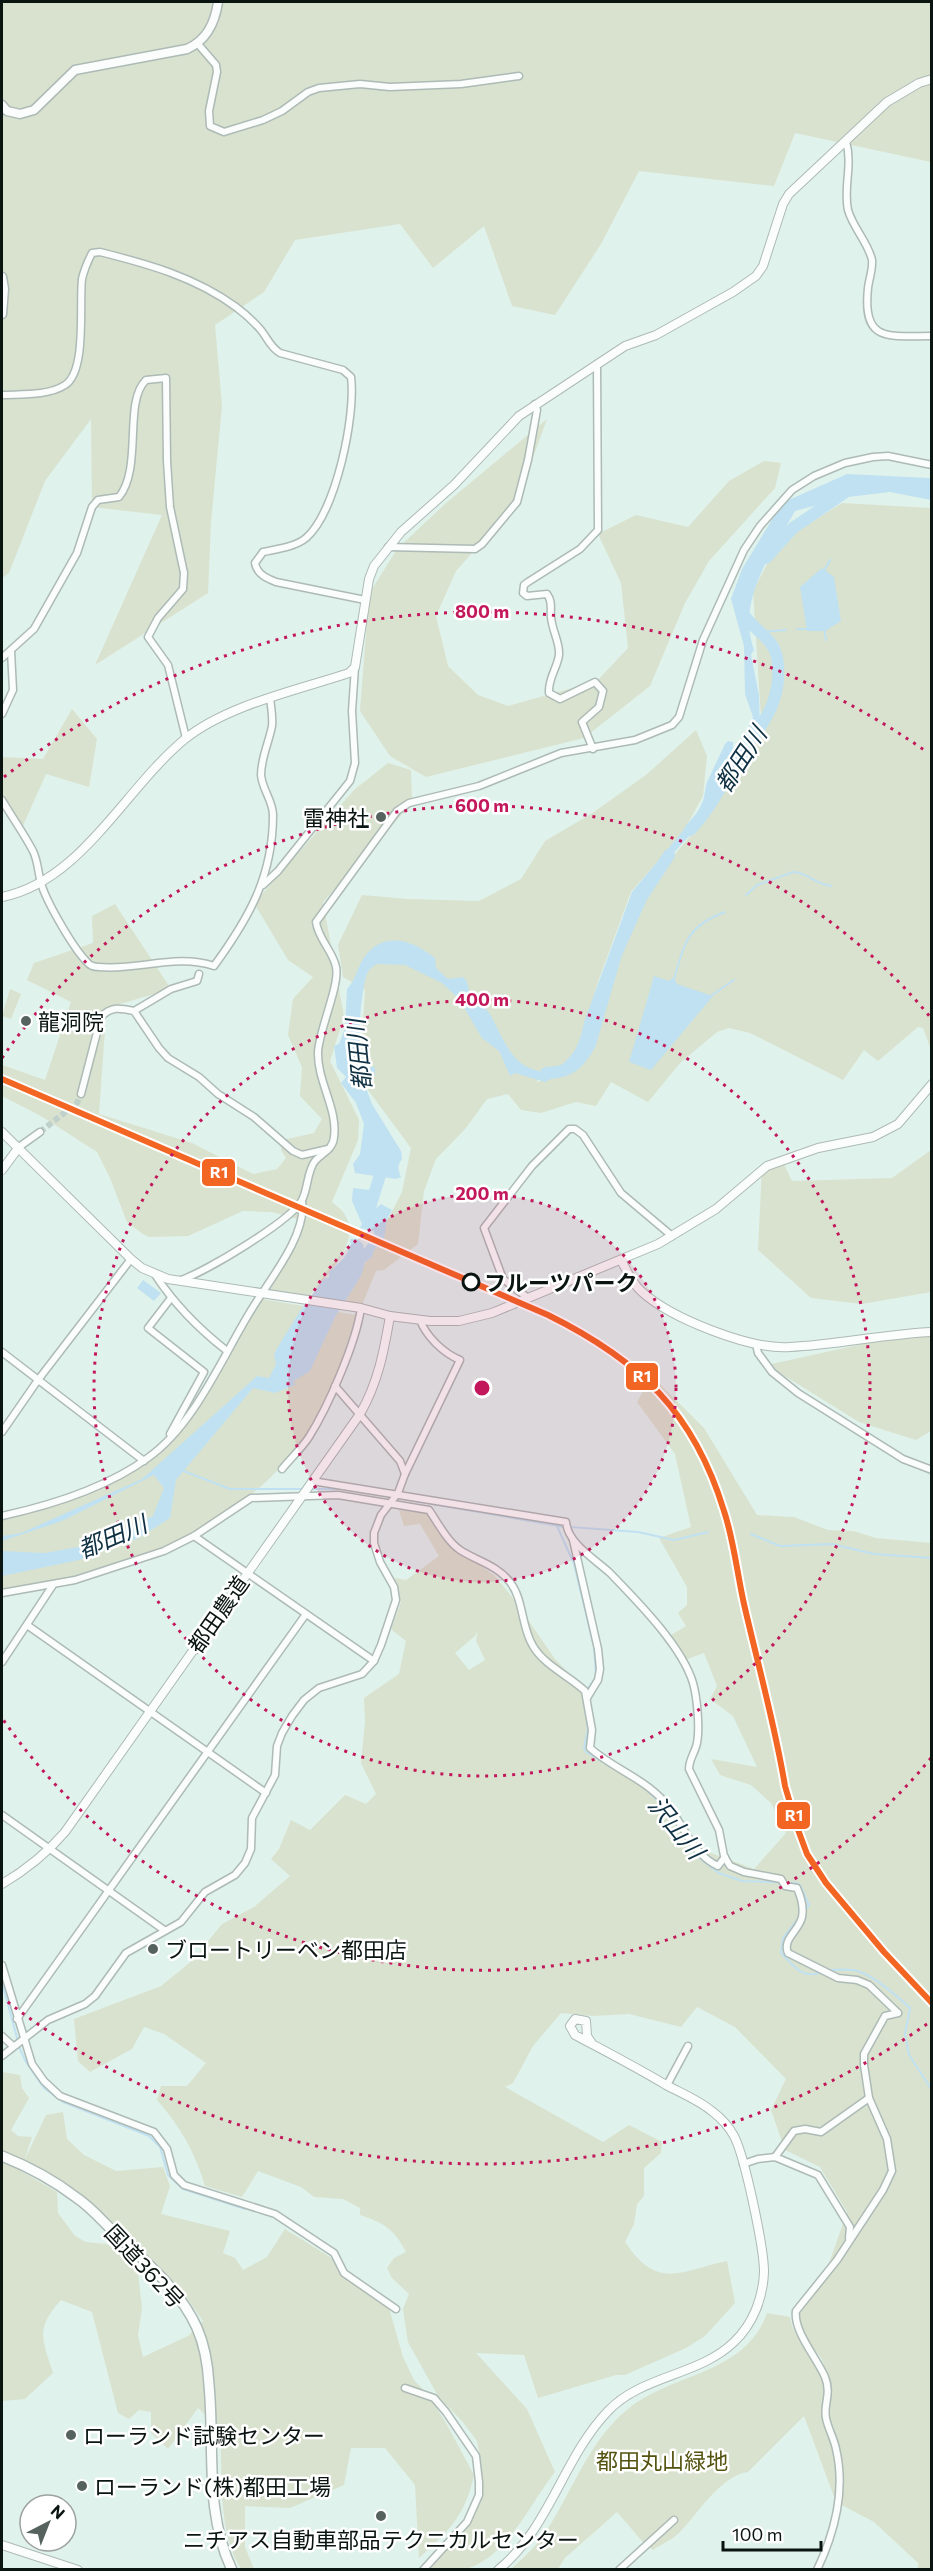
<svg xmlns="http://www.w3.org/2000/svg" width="933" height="2571" font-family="Commissioner,'Noto Sans JP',sans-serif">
	<rect width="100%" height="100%" fill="#e0f2ec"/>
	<g fill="#d9e2ce" fill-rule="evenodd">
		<polygon points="2,2 931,2 931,162 795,133 774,186 639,171 601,244 555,315 512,306 484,226 433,268 400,224 295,240 264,292 215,325 222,406 211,522 208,593 95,665 162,515 92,507 91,419 45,481 9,573 2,578"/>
		<polygon points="547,419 517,502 456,571 436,616 448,666 478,695 508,706 597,681 628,648 621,583 598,534 636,515 688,527 729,481 764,461 781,463 775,488 709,561 685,603 650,686 584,738 426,777 390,756 360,711 369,594 397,549 445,504"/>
		<polygon points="842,503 931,508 931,1050 923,1028 918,1027 878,1061 864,1050 843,1080 750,1033 729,1028 717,1032 681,1062 648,1102 611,1082 596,1106 576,1102 541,1113 521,1110 508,1094 487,1099 466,1128 436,1159 424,1191 418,1244 384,1270 376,1271 362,1305 345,1302 402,1192 411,1148 368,1090 362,1041 365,990 343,977 338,945 362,895 407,899 479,901 521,879 545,841 591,814 646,775 696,730 707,756 703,796 683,832 631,892 599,979 579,1045 570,1059 534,1083 573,1071 594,1038 619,946 651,882 694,832 734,769 761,718 753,591 778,543"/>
		<polygon points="72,709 97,739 89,787 46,774 21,830 2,802 2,757 43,759"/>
		<path d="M388 763 411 770 412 803 323 902 344 1016 330 1061 359 1120 358 1140 332 1202C336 1206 343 1210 345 1215 362 1242 326 1277 309 1296L270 1290 292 1250 302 1220 272 1212 243 1211 188 1236 149 1237 143 1234 127 1222 110 1178 97 1152 41 1116 2 1096V1065L45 1080 71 1002 27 980 34 963 93 943 92 916 115 904 171 989 103 1009 105 1029 99 1114 192 1143 253 1174 277 1169 286 1158 281 1150 283 1140 314 1133 322 1119 300 1096 302 1067 288 1035 293 999 313 977 288 960 254 903 354 790Z"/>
		<polygon points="10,989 21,994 11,1019 2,1016"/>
		<polygon points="931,1150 931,1292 862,1304 811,1298 758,1250 762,1166 780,1156 792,1181 892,1178"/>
		<path d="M262 1299 356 1315C345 1351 334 1388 315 1421 259 1516 154 1559 51 1582 35 1586 18 1586 2 1589V1520C62 1499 123 1479 174 1438Z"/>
		<polygon points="931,1329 931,1431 916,1440 859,1422 767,1365"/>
		<path d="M652 1376 704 1428 757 1515 794 1517 828 1530 853 1531 876 1538 931 1543V2569H918V2563L874 2522 836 2502 804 2416 748 2472C721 2475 697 2515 678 2534 671 2540 661 2545 653 2550L642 2541 617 2512 565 2558 558 2569H511C523 2558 536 2547 545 2533 572 2492 589 2440 628 2409 673 2372 745 2375 767 2313L790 2317C794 2343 823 2361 824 2390L830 2383 822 2359 801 2333 797 2313 825 2275 847 2212 820 2167 785 2150 771 2110 786 2079 735 2027 697 2007 681 2027 629 2014 593 2016 561 2013 533 2046 513 2083 505 2087 603 2142 629 2125 662 2142 661 2153 644 2168V2196L637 2204 634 2224 625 2242C658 2291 680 2271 727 2261L735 2303 705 2336 686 2348 625 2375H616L538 2398 524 2355 476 2353 527 2409 555 2472C531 2502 508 2555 469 2568 457 2571 440 2569 427 2570L470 2524 480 2499 482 2467 477 2441 462 2421 438 2396 408 2342 403 2309 409 2294 392 2278 387 2268 394 2258 406 2252C395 2230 383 2222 360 2215V2208L343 2199 314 2197 301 2187 258 2171 242 2197 205 2186C195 2152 180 2126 157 2100L161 2086H187L206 2063 164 2034 144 2027 132 2049 90 2072 78 2061 74 2019 161 1986 193 1960 222 1924 254 1907 290 1876 271 1859 279 1849 291 1820 310 1830 345 1795 366 1804 376 1794 361 1763 365 1722 364 1698 399 1674 406 1641 391 1629 401 1602 395 1578 406 1580 439 1556 420 1524 404 1526 399 1510 429 1513 454 1548 494 1575 513 1598 555 1659 583 1688 595 1752C641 1782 664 1797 692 1846L754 1869 786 1833 771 1803 751 1785 720 1775 711 1759 757 1767 733 1716 710 1699 717 1686 704 1653 682 1661 663 1640 686 1626 678 1613 687 1605V1587L659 1538 691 1527 675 1454 637 1402ZM478 1629 476 1641 485 1660 469 1670 455 1653 476 1635Z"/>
		<path d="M2 2072 20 2075 22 2088 29 2098 11 2130 18 2136 32 2137 24 2161 46 2115 63 2112 67 2139 84 2155 116 2171 163 2167 170 2186 161 2214 230 2231 223 2253 235 2258 243 2270 267 2257 285 2229 330 2257 344 2273 389 2308 403 2357 414 2380 429 2396 446 2423 474 2475C465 2516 450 2530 419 2558L415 2485 385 2448H351L344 2485 290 2508 245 2506V2547L254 2569H241C217 2532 223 2473 220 2429L198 2408 168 2449 151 2433V2412L139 2410 129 2419 118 2413 92 2312 61 2300C35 2329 42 2338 53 2373L25 2399 2 2401ZM23 2164 78 2195 129 2238 180 2288 203 2321 188 2336 143 2357 138 2335 142 2308 137 2263 128 2254 106 2244 86 2242 75 2236 58 2213 57 2192 21 2171Z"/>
	</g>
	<g fill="#c0e1f1">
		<path d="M847 474 929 478 931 479V500L890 492 848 497 795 511C772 553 736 600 754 650L751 655 759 695 760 727 753 738 734 757 712 791 711 799 694 831 653 875 636 901 627 916 610 960 597 999 588 1039 575 1061 558 1075 545 1082 515 1073 510 1076 499 1051 482 1038 459 999 442 983 405 965 377 964C373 966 368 970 367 974 362 985 357 1043 360 1054 361 1057 364 1059 365 1062L364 1067H375V1075L366 1088 372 1104 401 1151 402 1159C397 1165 398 1170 401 1177L396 1179 355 1173 353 1164 360 1154 364 1124 356 1103 341 1083 346 1077 337 1068 334 1046 339 1044 345 1028 347 989C357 979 357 966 365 956 385 930 414 941 435 958L436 968 448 979 463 977C469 982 467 987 471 993 477 1001 488 1008 492 1018 503 1038 511 1063 535 1070 543 1072 551 1073 557 1068 575 1056 580 1043 584 1022L632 892 697 814 703 801 707 782 725 744 728 741 733 742V748L743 742 753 717 745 694 744 646 731 599 742 569 782 503Z"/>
		<polygon points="822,568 834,577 841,621 825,631 807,631 800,587"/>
		<polygon points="654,976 669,981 674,977 677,984 713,996 651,1070 629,1062"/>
		<path d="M353 1188 370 1190 371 1207 374 1210 381 1204 392 1210 387 1219 384 1238 374 1250 372 1257 365 1262 361 1276 335 1317 310 1371 294 1381 295 1385 275 1393 253 1388 176 1480 170 1518 139 1538 79 1560 2 1576V1551L45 1553 94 1544 153 1516 164 1488 154 1475 62 1521 2 1541V1536L21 1533 142 1479 257 1376 269 1378 276 1364 274 1354 282 1340 300 1311 324 1279 329 1277V1272C338 1263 353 1253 350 1239H357L363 1244 364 1249 374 1236V1231L360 1228 362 1224 352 1201Z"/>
		<polygon points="143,1280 161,1293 154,1301 137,1288"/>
	</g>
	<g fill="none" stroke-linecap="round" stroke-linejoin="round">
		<g stroke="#c0e1f1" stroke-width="2">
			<polyline points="824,571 830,560"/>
			<polyline points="824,628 826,640"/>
			<polyline points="797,629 808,629"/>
			<polyline points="761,632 786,630"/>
			<path d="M746 895 757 885 793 872C805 871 814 884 831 886"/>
			<path d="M674 979C685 942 687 926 725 912"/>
			<polyline points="712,995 734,980"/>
			<polyline points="181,1470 230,1489 304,1489"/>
			<polyline points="309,1489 343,1489"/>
			<polyline points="363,1492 564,1527"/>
			<polyline points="557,1526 574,1564 594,1647 596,1677 586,1691"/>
			<polyline points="570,1527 638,1532 674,1540 708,1532"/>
			<polyline points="751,1534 780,1546 832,1544 874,1554 932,1558"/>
			<polyline points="584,1703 588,1729 584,1748 586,1752 628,1777"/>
			<polyline points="645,1788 668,1811 694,1854 719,1873 742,1881 796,1883 800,1885 809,1905 804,1913"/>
			<path d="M800 1916 783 1938 781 1953C794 1966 802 1980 822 1972"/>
			<path d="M827 1970C838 1970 850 1968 860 1972 875 1977 898 1997 910 2008L905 2034 909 2055 932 2090"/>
			<polyline points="2,1982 20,2049 26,2062 44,2088 63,2102 149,2136 160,2147 168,2175 183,2189 245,2209"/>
		</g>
		<g stroke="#c0e1f1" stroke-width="12">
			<polyline points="766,558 793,528 844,493"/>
			<path d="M690 830C709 810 720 788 734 765 757 730 785 704 777 657 773 636 749 628 741 610"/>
			<path d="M546 1073C569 1073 579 1064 590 1044L616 954 641 898 669 855"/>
			<polyline points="368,1214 380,1175 378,1161"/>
		</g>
		<polyline stroke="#c0d1cb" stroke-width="6" stroke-dasharray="6 3" stroke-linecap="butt" points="40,1132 77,1103 81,1094"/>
		<defs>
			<g id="minor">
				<polyline points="198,44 216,65 217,72 209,111 210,126 224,132 263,120 282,111 308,92 319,88 360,84 390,87 461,84 519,76"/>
				<path d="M846 141C853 166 843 187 848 210 853 228 868 242 872 260 873 269 869 279 868 288 862 343 888 336 932 336"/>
				<path d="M2 395C21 394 48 396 65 385 87 371 79 305 82 279 84 270 88 261 92 253L100 252C148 264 195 277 236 307 244 313 253 321 260 329 267 337 270 347 280 353L343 370 351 377C356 415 336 512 306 538 295 547 277 549 263 552L255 563C257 574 266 578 276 582L365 600"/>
				<polyline points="388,547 475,549 482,544 517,502 528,460 537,410 535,404"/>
				<path d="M2 658 34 629 77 553 92 507 98 500 119 497C143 467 123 402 146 380L166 378 167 461 170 507 184 573 183 589 158 618 148 637 168 665 186 738"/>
				<polyline points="2,714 13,690 11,651"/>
				<path d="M593 749 582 722 599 707 603 691 595 682 560 699 549 693C548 678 557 669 559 655 560 642 552 631 551 617 550 609 553 602 547 594L527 596 523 593 524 585 528 582 580 549 598 530 597 364"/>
				<path d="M2 800C12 817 24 834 33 851 38 861 38 873 41 883 46 901 73 948 87 962 90 966 95 967 99 967 138 971 176 953 214 966 249 918 273 876 273 815 273 801 262 789 261 775 261 758 269 742 272 726 273 717 271 707 270 698"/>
				<polyline points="263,885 278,871 350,781 355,763 352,711 355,667"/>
				<polyline points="134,1011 171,989 197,981 199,974"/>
				<path d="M81 1094 101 1017C111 1006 120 1008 134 1011L159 1048 168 1058 199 1077 218 1094 254 1117 293 1151 302 1155 328 1149"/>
				<polyline points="19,1147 40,1132"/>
				<path d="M156 1276C175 1305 199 1329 227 1351"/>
				<path d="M181 1280C205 1272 291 1221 302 1200 308 1189 307 1171 315 1161 322 1153 333 1150 334 1137 338 1109 317 1081 318 1052 319 1030 340 985 336 967 333 951 318 939 316 922L397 811 409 803 479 786 561 753 635 740 672 725 679 717 703 640 744 550 760 526 792 490 814 476 845 463 873 457 888 456 932 465"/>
				<polyline points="528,1298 503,1279 484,1228 532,1166 569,1129 575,1129 583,1135 621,1193 672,1236"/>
				<polyline points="756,1344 758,1353 772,1372 798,1393 903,1459 932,1470"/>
				<polyline points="2,1352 144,1461"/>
				<polyline points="2,1432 38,1380 131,1259"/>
				<polyline points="170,1434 204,1372 148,1328 171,1298"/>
				<path d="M282 1469C291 1458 302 1448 309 1437 328 1407 356 1343 361 1308"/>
				<path d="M405 1474 460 1360C443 1353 426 1336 420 1320"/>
				<path d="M312 1481 566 1522C568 1544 595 1559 610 1573 637 1601 682 1646 693 1683 697 1697 700 1728 697 1743 695 1753 689 1759 689 1769L719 1830 724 1856 730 1866 744 1872 781 1879 785 1886 797 1888C801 1897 804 1907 802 1917 799 1931 782 1939 788 1953L838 1978 857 1980 869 1985 898 2013"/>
				<path d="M2 1516C52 1505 107 1488 149 1457 194 1425 222 1358 250 1312 267 1283 307 1236 302 1202"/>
				<polyline points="194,1536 374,1661"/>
				<polyline points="573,1540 598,1649 600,1669 598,1680 587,1698"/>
				<path d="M2 1593 75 1580 164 1551 194 1536 251 1498 338 1495 429 1510C438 1523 447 1541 460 1550 477 1561 497 1565 510 1582 524 1600 521 1627 533 1646 544 1665 569 1676 585 1691L592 1730 590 1748C616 1771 650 1780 671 1810 686 1830 694 1855 718 1866L725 1857"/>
				<polyline points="27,1625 266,1793"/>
				<polyline points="2,1662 53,1585"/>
				<polyline points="2,1815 164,1930"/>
				<polyline points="2,1965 32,2064 44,2081 60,2096 154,2132 167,2149 174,2175 184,2185 275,2214 334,2253 344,2273 396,2309"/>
				<polyline points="17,2019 306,1614"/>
				<polyline points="2,2036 13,2046"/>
				<polyline points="2,2056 48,2020 85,2004 95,1996 126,1953 181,1922 205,1892 235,1875 245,1863 251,1849 252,1818 275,1775 277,1746 282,1733 292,1716 304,1700 319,1688 362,1674 374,1661 381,1645 396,1600 394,1587 380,1562 374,1543 374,1533 381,1515 398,1493 405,1474 400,1461 335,1386"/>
				<polyline points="667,2085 688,2046"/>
				<polyline points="775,2157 794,2131 805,2129 821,2132 869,2098"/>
				<polyline points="743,2164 758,2159 775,2157 818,2175 850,2227 849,2238"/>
				<polyline points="405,2388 434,2398 446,2412 476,2456 479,2482 479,2495 467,2522 423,2570"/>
				<polyline points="619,2570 674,2520"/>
				<path d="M817 2570C835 2532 846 2491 836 2449 834 2438 828 2429 826 2418 823 2404 832 2395 825 2377 817 2358 793 2331 796 2311L837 2260 883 2190 892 2171 887 2139 869 2098 864 2065V2054L885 2016 898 2013"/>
			</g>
			<g id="tertiary">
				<path d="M2 897C82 881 125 788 185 739 227 705 298 690 349 673L355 667 369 579 374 566 401 532 454 485 519 416 625 346 656 335 733 292 756 276 763 266 783 204 789 194 887 102 919 83 932 79"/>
				<polyline points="2,1132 131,1259 142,1268 168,1279 361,1308 390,1316 430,1321 459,1321 492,1313 658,1244 716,1209 767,1166 818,1148 873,1137 898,1124 932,1084"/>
				<polyline points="2,1170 19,1147"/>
				<path d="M621 1260C627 1271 632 1283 641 1291 670 1318 750 1350 790 1347 837 1345 884 1334 932 1332"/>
				<path d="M2 1884C26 1870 46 1854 65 1832L360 1414C378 1383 384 1351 390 1316"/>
				<polyline points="2,2545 78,2570"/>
				<path d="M498 2570C550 2528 563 2458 608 2411 642 2375 699 2376 734 2342 753 2324 763 2298 764 2272 764 2248 745 2157 734 2136 729 2127 721 2118 713 2112 699 2100 681 2093 666 2085 636 2067 605 2051 575 2035L570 2026 575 2019 586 2021 587 2036 591 2042"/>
			</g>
			<g id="secondary">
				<path d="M2 105 7 111 20 114 34 110 75 70 187 49C207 40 215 23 218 2"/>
				<polyline points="2,277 4,289 2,314"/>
			</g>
			<path id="trunk" d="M2 2156C27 2166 55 2181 77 2198 92 2208 104 2223 117 2235 147 2263 180 2290 197 2328 205 2346 208 2366 209 2385 215 2448 204 2511 232 2570"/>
		</defs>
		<use href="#minor" stroke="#adbab6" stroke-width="9"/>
		<use href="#tertiary" stroke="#adbab6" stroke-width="10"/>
		<use href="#secondary" stroke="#adbab6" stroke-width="11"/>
		<use href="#trunk" stroke="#adbab6" stroke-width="12"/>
		<use href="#minor" stroke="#fafdfc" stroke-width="6"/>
		<use href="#tertiary" stroke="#fafdfc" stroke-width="8"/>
		<use href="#secondary" stroke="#fafdfc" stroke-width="8"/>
		<use href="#trunk" stroke="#fafdfc" stroke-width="9"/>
		<defs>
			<path id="rail-1" d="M2 1079 548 1315C639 1360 694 1412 724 1511 734 1541 737 1573 744 1604 758 1665 775 1725 785 1786L797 1827 807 1854 826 1883 884 1952 932 2003"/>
		</defs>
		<use href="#rail-1" stroke="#fff" stroke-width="10"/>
		<use href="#rail-1" stroke="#f26522" stroke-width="6"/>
	</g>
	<circle cx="482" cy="1388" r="194" fill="#c2185b" fill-opacity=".12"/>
	<g fill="none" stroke="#c2185b" stroke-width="3" stroke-dasharray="3 6">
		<circle cx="482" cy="1388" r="194"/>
		<circle cx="482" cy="1388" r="388"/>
		<path d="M931 1758A582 582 0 0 1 2 1718M2 1058A582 582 0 0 1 931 1018"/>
		<path d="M927 2024A776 776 0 0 1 4 1999M4 777A776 776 0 0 1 927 752"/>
	</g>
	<g fill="#55625e" stroke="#fff" stroke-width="2">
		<circle cx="381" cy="817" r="6"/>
		<circle cx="26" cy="1021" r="6"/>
		<circle cx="153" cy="1949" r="6"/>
		<circle cx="71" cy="2435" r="6"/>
		<circle cx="82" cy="2486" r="6"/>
		<circle cx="381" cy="2516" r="6"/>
	</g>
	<circle fill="#fff" stroke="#0a1512" stroke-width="3" cx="471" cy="1282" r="8"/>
	<g text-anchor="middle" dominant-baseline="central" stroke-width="5" stroke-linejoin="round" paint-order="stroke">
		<g font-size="22" fill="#0a1512" stroke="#fff" text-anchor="start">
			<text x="369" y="817" text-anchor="end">雷神社</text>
			<text x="38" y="1021">龍洞院</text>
			<text x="165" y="1949">ブロートリーベン都田店</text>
			<text x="83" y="2435">ローランド試験センター</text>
			<text x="94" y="2486">ローランド(株)都田工場</text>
			<text x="381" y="2539" text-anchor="middle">ニチアス自動車部品テクニカルセンター</text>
		</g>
		<g font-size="22" font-weight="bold" fill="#0a1512" stroke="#fff" text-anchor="start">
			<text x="484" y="1282">フルーツパーク</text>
		</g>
		<g font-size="22" fill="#0a1512" stroke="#fff">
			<text transform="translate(218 1614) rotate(-55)">都田農道</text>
			<text transform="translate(145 2266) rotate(47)">国道362号</text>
		</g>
		<g font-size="22" fill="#545310" stroke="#fff">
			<text x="662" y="2460">都田丸山緑地</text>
		</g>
		<g font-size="24" font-style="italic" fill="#0f3143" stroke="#fff">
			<text transform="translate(740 759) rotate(-57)">都田川</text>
			<text transform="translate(358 1055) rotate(-96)">都田川</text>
			<text transform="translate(112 1536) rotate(-23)">都田川</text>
			<text transform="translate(677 1827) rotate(51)">沢山川</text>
		</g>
	</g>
	<circle cx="482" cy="1388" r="9" fill="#c2185b" stroke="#fff" stroke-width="3"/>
	<g font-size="18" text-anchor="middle" font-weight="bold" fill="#c2185b" stroke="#fff" stroke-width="5" stroke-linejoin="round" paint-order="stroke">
		<text x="482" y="618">800 m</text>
		<text x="482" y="812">600 m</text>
		<text x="482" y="1006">400 m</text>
		<text x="482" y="1200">200 m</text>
	</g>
	<g stroke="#fff" stroke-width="2">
		<rect x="201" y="1158" width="35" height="29" rx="6" fill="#f26522"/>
		<rect x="625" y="1362" width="34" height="29" rx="6" fill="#f26522"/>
		<rect x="776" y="1801" width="35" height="29" rx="6" fill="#f26522"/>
	</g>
	<g font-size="16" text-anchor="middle" font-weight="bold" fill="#fff">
		<text x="219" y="1178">R1</text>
		<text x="642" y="1382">R1</text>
		<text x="794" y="1821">R1</text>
	</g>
	<rect width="933" height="2571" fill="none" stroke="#0a1512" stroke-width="6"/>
	<g transform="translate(48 2523) rotate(42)"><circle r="28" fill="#ffffff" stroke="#9da1a0" stroke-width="1.5"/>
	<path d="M0-4.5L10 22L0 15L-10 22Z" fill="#55625e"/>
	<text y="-9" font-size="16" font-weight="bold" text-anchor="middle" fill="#0a1512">N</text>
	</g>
	<path d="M723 2541v9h98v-9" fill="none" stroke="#0a1512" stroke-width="3"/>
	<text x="732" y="2541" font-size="18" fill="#0a1512" stroke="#ffffff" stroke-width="4.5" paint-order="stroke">100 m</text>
</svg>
